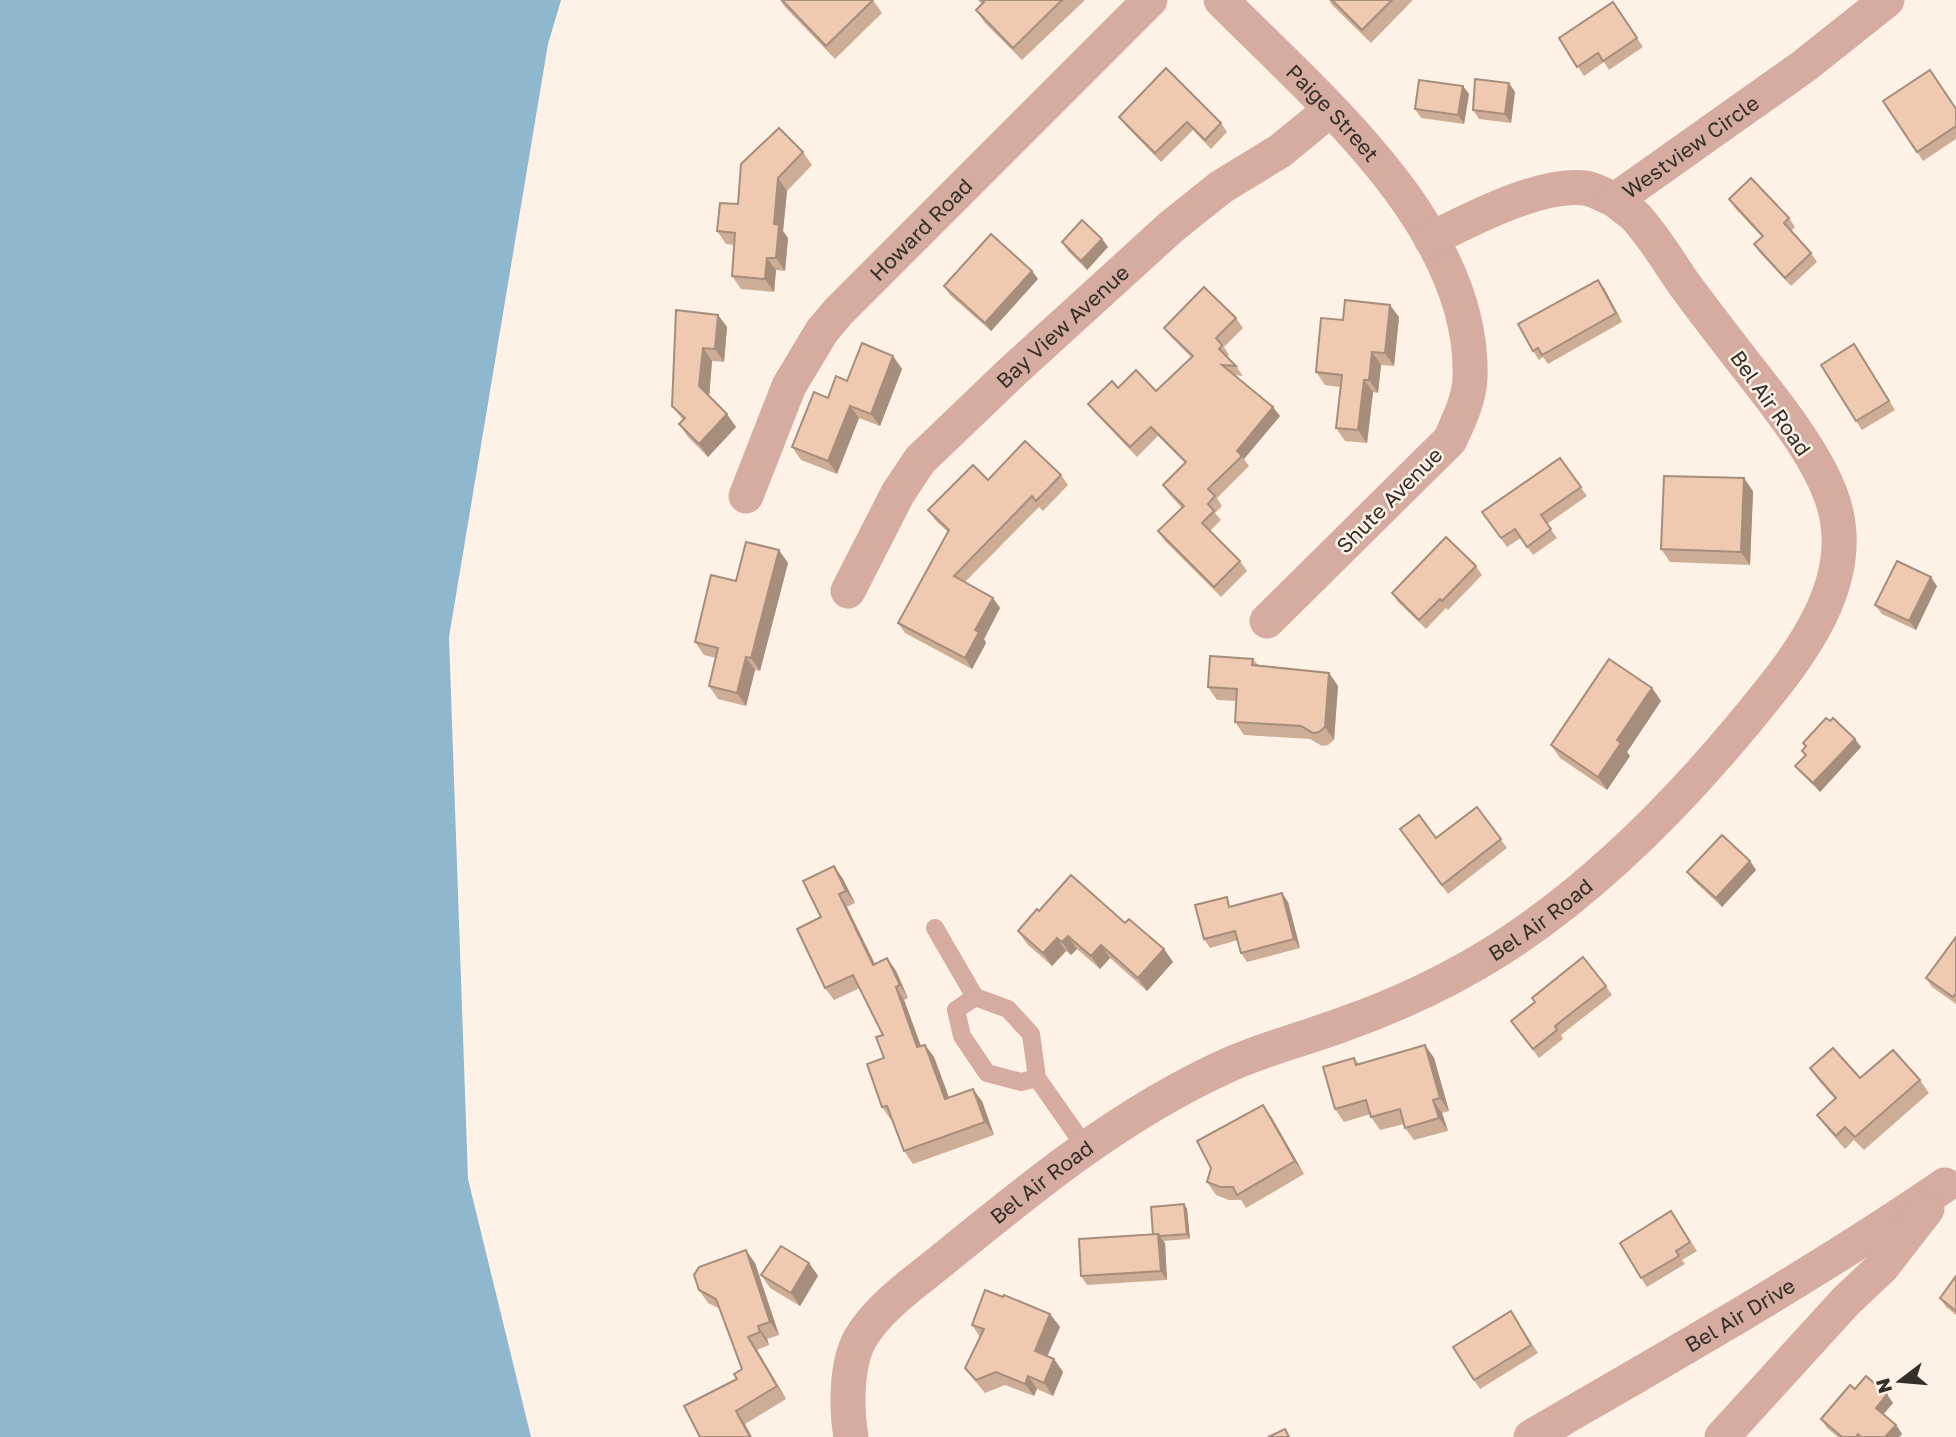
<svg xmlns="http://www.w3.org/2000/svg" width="1956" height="1437" font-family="'Golos Text',sans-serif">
	<rect width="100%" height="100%" fill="#fef2e6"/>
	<polygon fill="#8fb7ce" points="0,0 561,0 548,44 449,637 468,1179 531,1437 0,1437"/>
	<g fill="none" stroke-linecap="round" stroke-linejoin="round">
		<g stroke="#d6aca1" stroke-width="18">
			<polyline points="935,928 975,997"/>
			<polyline points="1037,1078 1021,1082 987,1073 962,1036 956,1010 975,997 1008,1009 1031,1034 1037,1078 1086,1148"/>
		</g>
		<g stroke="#d6aca1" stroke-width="35">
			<path id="s1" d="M1221 0C1318 98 1476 228 1470 379 1469 400 1458 422 1450 440L1267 621"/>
			<path id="s2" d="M1431 239C1472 219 1539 183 1585 188 1594 189 1605 196 1615 200L1804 66 1887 0"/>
			<path id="s3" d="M746 496 789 386 822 331 838 312 1150 0"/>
			<path id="s4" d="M848 591 898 493 920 460 1013 371 1171 227 1221 187 1280 151 1330 110"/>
			<path id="s5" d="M851 1437C846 1410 846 1364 860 1339 878 1307 918 1280 946 1257 1033 1186 1121 1114 1224 1067 1262 1049 1304 1039 1344 1024 1398 1005 1451 980 1500 949 1592 890 1671 811 1741 727 1793 664 1865 582 1830 493 1813 449 1774 401 1745 364 1724 337 1704 311 1684 284 1669 262 1654 237 1636 217 1630 211 1621 206 1615 200"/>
			<path id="s6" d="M1531 1437C1670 1356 1812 1276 1945 1185"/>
			<polyline points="1722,1437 1846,1301 1882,1267 1927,1209"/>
		</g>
	</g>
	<g fill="#cead97">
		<polygon points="780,0 873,0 882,13 835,59 785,7"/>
		<polygon points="978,0 1085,0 1022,60 985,23 976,10 982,4"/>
		<polygon points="1329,0 1413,0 1371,43 1332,5"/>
		<polygon points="1613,2 1643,47 1609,70 1604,62 1584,76 1559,38"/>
		<polygon points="1515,92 1511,123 1479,119 1473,110"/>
		<polygon points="1469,94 1464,124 1421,118 1415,109"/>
		<polygon points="1883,101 1956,108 1956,139 1923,161"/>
		<polygon points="1119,117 1221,123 1227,132 1211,149 1193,130 1161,162 1125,125"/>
		<polygon points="803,152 812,165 787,191 783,231 788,238 785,271 776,270 774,292 741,289 732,276 734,245 726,244 717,231 738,204"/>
		<polygon points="1729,199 1789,218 1795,227 1791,231 1811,253 1817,262 1791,286 1760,253 1754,244 1762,237 1735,208"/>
		<polygon points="1102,239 1108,247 1087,270 1068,251 1062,242"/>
		<polygon points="1032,271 1038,279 991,331 950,295 944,286"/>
		<polygon points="1604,288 1622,322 1548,364 1543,357 1539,360 1533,351"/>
		<polygon points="718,315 727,327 724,362 712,361 709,395 736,427 708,457 688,437 679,424 683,420 672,406"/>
		<polygon points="1399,317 1394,366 1381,365 1378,393 1373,392 1367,443 1345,441 1336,428 1340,387 1325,385 1316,372 1343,320"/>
		<polygon points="1236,318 1243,328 1224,347 1229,355 1227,357 1236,366 1243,376 1235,375 1280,416 1244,459 1249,466 1217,498 1222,506 1215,513 1221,520 1210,531 1240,561 1247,571 1221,597 1165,541 1158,531 1182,508 1170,495 1163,485 1185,463 1158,436 1137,457 1095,413 1088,404 1118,388 1156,391 1191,357 1171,337 1164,328"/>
		<polygon points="1860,353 1895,410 1862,430 1856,421"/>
		<polygon points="893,356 902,369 880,426 859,418 837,474 801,460 792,447 828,398 847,381"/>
		<polygon points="1560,458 1587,496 1547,524 1557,538 1533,555 1521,538 1507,547 1482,512"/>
		<polygon points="1061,475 1068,485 1043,511 1039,507 965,582 993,598 1000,608 984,639 986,643 972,669 905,633 898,623 948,532 936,521 928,510 988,480"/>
		<polygon points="1753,491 1750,565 1670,562 1661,549"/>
		<polygon points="788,563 760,671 755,670 746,706 718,699 709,686 716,658 704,655 695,642 736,581"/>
		<polygon points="1476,566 1482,575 1448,610 1446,608 1426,629 1398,602 1392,593"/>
		<polygon points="1937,586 1916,630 1882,614 1875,605"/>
		<polygon points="1253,659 1258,665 1329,673 1338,686 1334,740 1328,745 1322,746 1310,739 1244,735 1235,722 1236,701 1217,700 1208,687"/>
		<polygon points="1652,688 1661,701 1627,752 1630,756 1607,790 1560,758 1551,745"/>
		<polygon points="1830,721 1855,739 1861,747 1820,792 1802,774 1795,766 1805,756 1802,751"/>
		<polygon points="1477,807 1507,848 1448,894 1400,829 1436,838"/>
		<polygon points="1750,861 1756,870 1722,907 1693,880 1687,872"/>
		<polygon points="843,879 855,903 847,907 875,964 887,958 896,971 908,998 904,1000 921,1046 925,1045 934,1057 949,1098 982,1101 994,1135 913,1164 904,1151 892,1119 891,1120 882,1107 884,1058 883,1035 860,988 834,1000 825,988 821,917"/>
		<polygon points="1288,902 1300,948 1247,962 1241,953 1238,940 1210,948 1204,939 1233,906"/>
		<polygon points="1039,911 1125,923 1164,949 1173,962 1147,991 1110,958 1100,969 1077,949 1071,955 1066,951 1052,966 1027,944 1018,931"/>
		<polygon points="1956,937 1956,1004 1932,987 1926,978"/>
		<polygon points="1606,986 1612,995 1561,1035 1563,1039 1539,1058 1511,1021"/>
		<polygon points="1425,1045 1434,1058 1449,1111 1442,1113 1448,1131 1414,1140 1405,1128 1404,1124 1380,1130 1371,1117 1371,1114 1344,1122 1335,1109 1354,1058 1359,1064"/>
		<polygon points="1810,1068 1860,1078 1920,1080 1929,1093 1864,1150 1854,1140 1845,1149 1826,1127 1817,1115 1835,1099 1819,1081"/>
		<polygon points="1272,1118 1304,1174 1246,1208 1241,1200 1229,1200 1216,1195 1207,1182"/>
		<polygon points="1184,1204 1187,1209 1190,1239 1163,1241 1165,1243 1167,1280 1087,1285 1081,1276 1153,1235"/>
		<polygon points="1671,1211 1697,1251 1682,1260 1685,1264 1647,1287 1641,1278"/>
		<polygon points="755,1263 779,1335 767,1339 769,1345 757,1350 786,1399 745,1424 700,1437 737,1379 742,1369 720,1309 708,1303 699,1290"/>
		<polygon points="809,1263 818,1276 800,1306 770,1288 761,1275"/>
		<polygon points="1956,1276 1956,1315 1946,1307 1940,1298"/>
		<polygon points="1511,1311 1538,1353 1480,1389 1474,1380"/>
		<polygon points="1050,1314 1060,1327 1047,1356 1054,1359 1063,1372 1053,1396 1037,1389 1034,1396 1005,1385 985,1393 975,1381 965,1368 980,1337 972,1325"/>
		<polygon points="1855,1389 1893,1403 1883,1414 1896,1425 1902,1434 1899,1437 1838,1437 1827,1428 1821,1419"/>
	</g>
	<g fill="#a78d7b">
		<polygon points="1509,83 1515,92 1511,123 1505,114"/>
		<polygon points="1463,86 1469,94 1464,124 1458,115"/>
		<polygon points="778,178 787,191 783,231 788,238 785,271 776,258 774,224"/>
		<polygon points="1102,239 1108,247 1087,270 1081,261"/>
		<polygon points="767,258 776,270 774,292 765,279"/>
		<polygon points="1032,271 1038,279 991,331 985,323"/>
		<polygon points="1598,280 1604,288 1622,322 1616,313"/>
		<polygon points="1390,305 1399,317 1394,366 1385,353"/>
		<polygon points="718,315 727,327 724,362 715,349"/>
		<polygon points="703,348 712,361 709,399 699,386"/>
		<polygon points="1372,352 1381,365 1378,393 1369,380"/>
		<polygon points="893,356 902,369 880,426 871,414"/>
		<polygon points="1364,380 1373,392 1367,443 1358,430"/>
		<polygon points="850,406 859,418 837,474 828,461"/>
		<polygon points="1273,407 1280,416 1244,459 1237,451"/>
		<polygon points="727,414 736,427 708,457 699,444"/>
		<polygon points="1744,478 1753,491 1750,565 1741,552"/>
		<polygon points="779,550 788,563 760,671 751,658"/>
		<polygon points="1931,577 1937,586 1916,630 1909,621"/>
		<polygon points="993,598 1000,608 984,639 986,643 972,669 965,658 975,630"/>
		<polygon points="746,657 755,670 746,706 737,693"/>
		<polygon points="1329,673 1338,686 1334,740 1325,727"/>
		<polygon points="1652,688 1661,701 1627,752 1630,756 1607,790 1598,777 1617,740"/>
		<polygon points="1855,739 1861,747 1820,792 1813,783"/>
		<polygon points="1750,861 1756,870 1722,907 1716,898"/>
		<polygon points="834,866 843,879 855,903 846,891"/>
		<polygon points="1282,893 1288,902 1300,948 1294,939"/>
		<polygon points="839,894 847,907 881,977 873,965"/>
		<polygon points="1068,936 1077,949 1071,955 1062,942"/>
		<polygon points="1057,938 1066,951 1052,966 1043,953"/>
		<polygon points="1101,945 1110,958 1100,969 1091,956"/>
		<polygon points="1164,949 1173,962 1147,991 1138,978"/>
		<polygon points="887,958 896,971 908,998 900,985"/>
		<polygon points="896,987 904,1000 926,1060 917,1047"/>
		<polygon points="925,1045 934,1057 954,1111 945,1099"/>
		<polygon points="1425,1045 1434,1058 1449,1111 1440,1098"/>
		<polygon points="973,1089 982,1101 994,1135 985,1122"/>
		<polygon points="1433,1100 1442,1113 1448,1131 1439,1118"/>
		<polygon points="1263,1105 1272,1118 1304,1174 1295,1161"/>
		<polygon points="1184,1204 1187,1209 1190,1239 1187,1234"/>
		<polygon points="1158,1234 1165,1243 1167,1280 1161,1271"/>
		<polygon points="746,1250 755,1263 779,1335 770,1322"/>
		<polygon points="809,1263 818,1276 800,1306 791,1293"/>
		<polygon points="1050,1314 1060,1327 1044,1364 1035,1351"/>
		<polygon points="758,1326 767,1339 769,1345 760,1332"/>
		<polygon points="748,1337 757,1350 786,1399 777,1386"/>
		<polygon points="1054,1359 1063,1372 1053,1396 1044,1383"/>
		<polygon points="1028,1376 1037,1389 1034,1396 1025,1384"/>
		<polygon points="1887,1394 1893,1403 1882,1416 1876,1408"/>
		<polygon points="736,1411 745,1424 752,1437 750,1437"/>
		<polygon points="1896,1425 1902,1434 1899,1437 1885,1437"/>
	</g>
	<g fill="#efc9b0" stroke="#a78d7b" stroke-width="2">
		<polygon points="782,0 873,0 826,46"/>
		<polygon points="981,0 1062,0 1013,48 976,10 984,2"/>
		<polygon points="1332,0 1392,0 1362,30"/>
		<polygon points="1613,2 1637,38 1603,61 1598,53 1577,67 1559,38"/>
		<polygon points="1166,68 1221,123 1205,140 1187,122 1155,153 1119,117"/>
		<polygon points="1930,70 1956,109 1956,126 1917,152 1883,101"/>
		<polygon points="1475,79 1509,83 1505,114 1473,110"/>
		<polygon points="1419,80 1463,86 1458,115 1415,109"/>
		<polygon points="779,128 803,152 778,178 774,224 779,225 776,258 767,258 765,279 732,276 735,233 717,231 720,203 738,204 741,164"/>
		<polygon points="1751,178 1789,218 1784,223 1811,253 1785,278 1754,244 1763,236 1729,199"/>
		<polygon points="1082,220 1102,239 1081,261 1062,242"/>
		<polygon points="991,234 1032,271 985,323 944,286"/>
		<polygon points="1598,280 1616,313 1542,355 1538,348 1533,351 1518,324"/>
		<polygon points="1204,287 1236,318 1216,338 1222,345 1219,349 1236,366 1222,365 1273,407 1237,451 1242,456 1208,489 1215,496 1208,504 1214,511 1202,523 1240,561 1214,587 1158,531 1184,506 1163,485 1186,462 1151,427 1130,447 1088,404 1112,381 1118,388 1136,370 1156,391 1193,356 1164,328"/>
		<polygon points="1345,300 1390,305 1385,353 1372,352 1369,380 1364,380 1358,430 1336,428 1342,375 1316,372 1321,318 1343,320"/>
		<polygon points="676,310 718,315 715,349 703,348 699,386 727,414 699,444 679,424 685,418 672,406"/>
		<polygon points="862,343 893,356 871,414 850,406 828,461 792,447 814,392 828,398 836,376 847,381"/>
		<polygon points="1854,344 1889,401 1856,421 1821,365"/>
		<polygon points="1025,441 1061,475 1036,501 1032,496 954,576 993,598 975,630 979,632 965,658 898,623 949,530 928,510 973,465 988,480"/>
		<polygon points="1560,458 1581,487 1541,515 1551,529 1527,547 1515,529 1501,538 1482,512"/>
		<polygon points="1664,476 1744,478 1741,552 1661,549"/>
		<polygon points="1446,537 1476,566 1442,601 1440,599 1419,620 1392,593"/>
		<polygon points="746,542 779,550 751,658 746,657 737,693 709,686 718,648 695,642 711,575 736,581"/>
		<polygon points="1897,561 1931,577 1909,621 1875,605"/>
		<polygon points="1210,656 1253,659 1252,665 1329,673 1325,727 1319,732 1313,733 1301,726 1235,722 1237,689 1208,687"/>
		<polygon points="1609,659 1652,688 1617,740 1621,743 1598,777 1551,745"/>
		<polygon points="1826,718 1830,721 1833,718 1855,739 1813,783 1795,766 1806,755 1802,751 1806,746 1803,743"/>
		<polygon points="1477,807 1501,839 1442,885 1400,829 1419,815 1436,838"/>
		<polygon points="1722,835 1750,861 1716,898 1687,872"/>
		<polygon points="834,866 846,891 839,894 873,965 887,958 900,985 896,987 917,1047 925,1045 945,1099 973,1089 985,1122 904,1151 887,1106 882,1107 867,1064 884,1058 876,1037 883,1035 853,975 825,988 797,929 821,917 803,881"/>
		<polygon points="1071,875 1125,923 1129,919 1164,949 1138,978 1101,945 1091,956 1068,936 1062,942 1057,938 1043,953 1018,931 1037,909 1039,911"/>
		<polygon points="1282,893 1294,939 1241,953 1235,931 1204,939 1195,905 1227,897 1229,907"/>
		<polygon points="1956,937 1956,993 1953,997 1926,978"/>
		<polygon points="1583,957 1606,986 1555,1026 1557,1030 1533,1049 1511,1021 1535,1002 1532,998"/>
		<polygon points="1425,1045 1440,1098 1433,1100 1439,1118 1405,1128 1400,1109 1371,1117 1366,1100 1335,1109 1323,1067 1354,1058 1356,1065"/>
		<polygon points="1833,1048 1860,1078 1893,1050 1920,1080 1855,1137 1845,1127 1836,1136 1817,1115 1836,1098 1810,1068"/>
		<polygon points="1263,1105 1295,1161 1237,1195 1233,1187 1220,1187 1207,1182 1211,1168 1197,1141"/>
		<polygon points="1184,1204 1187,1234 1160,1236 1158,1234 1153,1235 1151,1207"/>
		<polygon points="1671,1211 1690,1242 1676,1251 1679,1256 1641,1278 1620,1243"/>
		<polygon points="1158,1234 1161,1271 1081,1276 1079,1239"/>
		<polygon points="781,1246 809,1263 791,1293 761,1275"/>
		<polygon points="746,1250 770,1322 758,1326 760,1332 748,1337 777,1386 736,1411 750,1437 700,1437 684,1406 737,1379 734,1374 742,1369 716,1299 699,1290 694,1275 699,1267"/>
		<polygon points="1956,1276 1956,1311 1940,1298"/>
		<polygon points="985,1290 1003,1297 1004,1295 1050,1314 1035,1351 1054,1359 1044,1383 1028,1376 1025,1384 996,1372 976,1380 965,1368 984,1329 972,1325"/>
		<polygon points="1511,1311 1531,1345 1474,1380 1453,1347"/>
		<polygon points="1866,1376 1887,1394 1876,1408 1896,1425 1885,1437 1861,1437 1858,1434 1856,1437 1842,1437 1821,1419 1850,1385 1855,1389"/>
		<polygon points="1285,1429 1289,1437 1268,1437"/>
	</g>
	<g text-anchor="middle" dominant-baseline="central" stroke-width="5" stroke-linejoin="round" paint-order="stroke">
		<g font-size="21" fill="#342f29" stroke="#fef2e6">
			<text stroke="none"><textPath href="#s1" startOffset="159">Paige Street</textPath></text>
			<text stroke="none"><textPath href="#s2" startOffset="289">Westview Circle</textPath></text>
			<text stroke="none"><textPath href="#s3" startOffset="324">Howard Road</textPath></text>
			<text stroke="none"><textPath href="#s4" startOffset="345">Bay View Avenue</textPath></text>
			<text transform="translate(1771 403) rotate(55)">Bel Air Road</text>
			<text transform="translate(1389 500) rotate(-45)">Shute Avenue</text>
			<text stroke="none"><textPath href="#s5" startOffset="908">Bel Air Road</textPath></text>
			<text stroke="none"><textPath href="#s5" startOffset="341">Bel Air Road</textPath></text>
			<text stroke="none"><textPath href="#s6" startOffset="242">Bel Air Drive</textPath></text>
		</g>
	</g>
	<g transform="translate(1900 1381) rotate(254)" stroke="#fef2e6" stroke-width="5" paint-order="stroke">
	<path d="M0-5L12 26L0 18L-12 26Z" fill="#342f29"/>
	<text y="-10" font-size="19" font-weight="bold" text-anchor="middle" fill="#342f29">N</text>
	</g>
</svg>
